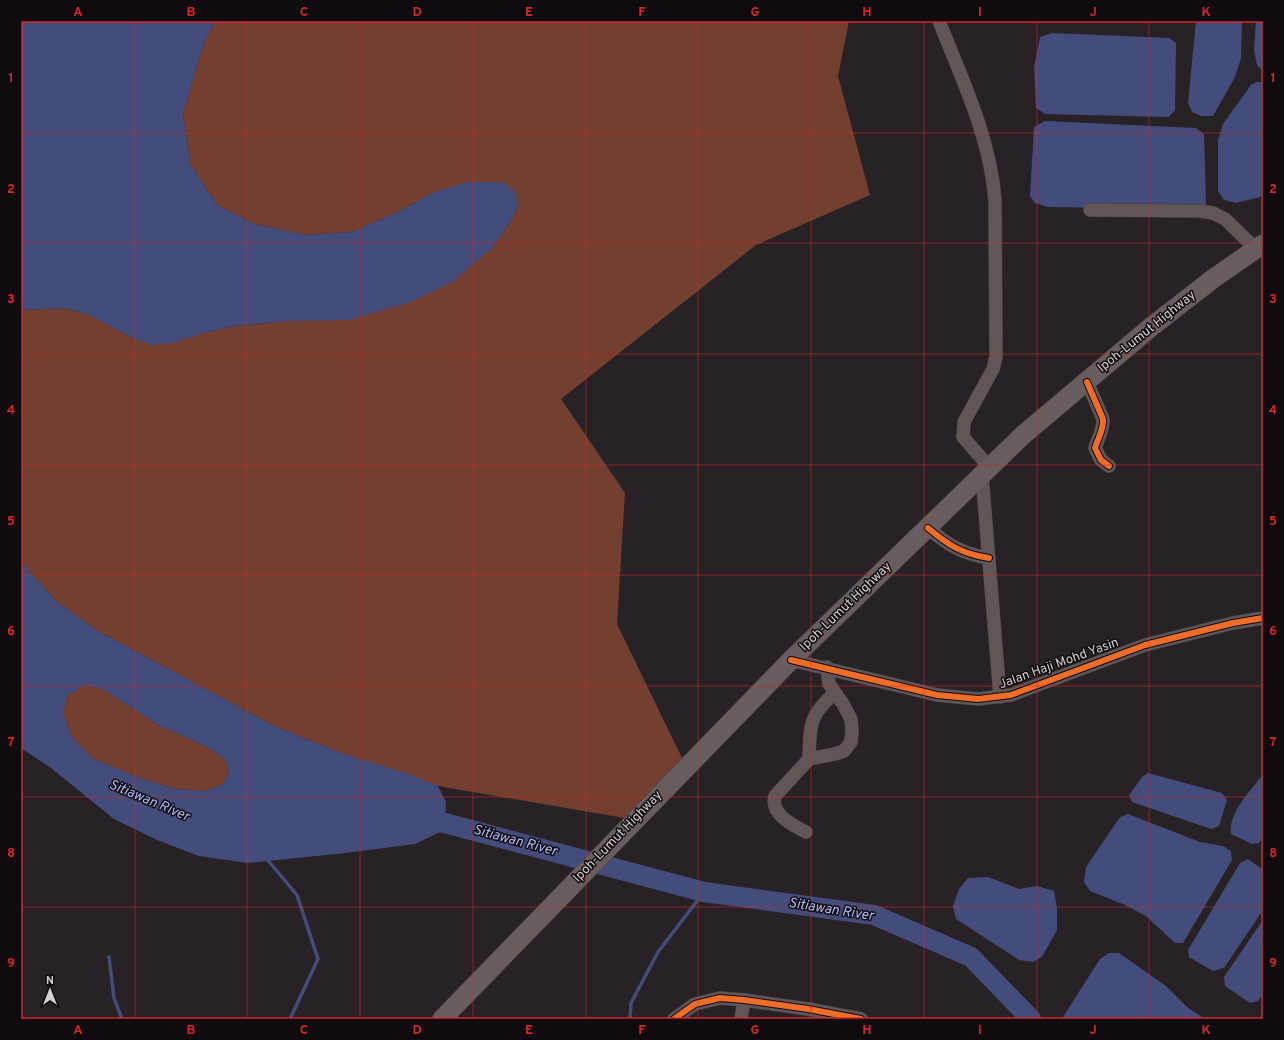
<svg xmlns="http://www.w3.org/2000/svg" width="1284" height="1040" font-family="Overpass,sans-serif">
	<rect width="100%" height="100%" fill="#282226"/>
	<g fill="#733f30">
		<polygon points="215,21 849,21 838,76 870,195 756,245 561,399 625,493 617,624 683,760 624,818 438,786 338,752 274,726 96,630 56,601 21,562 21,310 65,308 90,315 134,339 204,333 234,326 287,321 492,248 511,221 518,206 434,192 398,212 351,232 305,235 254,224 217,205 190,163 183,113 204,43"/>
		<polygon points="86,685 104,690 158,725 207,747 225,759 229,772 223,784 206,791 175,789 140,778 92,758 72,737 63,713 68,695"/>
	</g>
	<g fill="#444c7c" fill-rule="evenodd">
		<polygon points="21,21 215,21 204,43 183,113 190,163 217,205 254,224 305,235 351,232 398,212 434,192 468,182 503,182 515,191 518,206 511,221 492,248 452,282 411,302 349,320 287,321 234,326 204,333 173,343 153,345 134,339 90,315 65,308 21,310"/>
		<polygon points="1196,21 1242,21 1241,58 1235,77 1213,116 1201,116 1192,112 1188,103"/>
		<polygon points="1256,21 1263,21 1263,71 1257,65 1254,50"/>
		<polygon points="1052,33 1169,38 1176,43 1175,110 1169,117 1045,114 1036,108 1034,68 1040,37"/>
		<polygon points="1257,82 1263,82 1263,195 1260,197 1236,203 1224,200 1218,191 1218,140 1223,124 1251,85"/>
		<polygon points="1045,121 1196,128 1204,134 1206,205 1200,209 1048,207 1035,203 1030,196 1034,127"/>
		<path d="M21 562 56 601 96 630 274 726 338 752 409 774 438 786 446 802 445 823 438 833 415 844 345 853 248 863 199 856 157 840 114 819 51 768 21 748ZM86 685 104 690 158 725 207 747 225 759 229 772 223 784 206 791 175 789 140 778 92 758 72 737 63 713 68 695Z"/>
		<polygon points="1148,773 1222,793 1227,800 1219,826 1211,829 1132,802 1129,795 1143,776"/>
		<path d="M1263 776V837L1259 843 1252 844 1231 834C1228 814 1248 794 1260 778Z"/>
		<polygon points="1128,814 1200,842 1223,846 1231,851 1232,860 1183,943 1175,943 1146,916 1125,905 1090,891 1084,882 1086,867 1120,817"/>
		<polygon points="1248,859 1263,870 1263,910 1224,968 1213,971 1189,957 1188,950 1240,863"/>
		<polygon points="988,877 1019,889 1037,886 1054,891 1057,909 1057,930 1042,957 1033,962 1019,960 956,919 953,906 959,889 968,878"/>
		<polygon points="1263,920 1263,994 1258,1001 1250,1003 1225,986 1224,977"/>
		<polygon points="1109,953 1119,953 1166,986 1187,1007 1205,1019 1064,1019 1063,1017 1100,959"/>
	</g>
	<g fill="none" stroke-linecap="round" stroke-linejoin="round">
		<g stroke="#444c7c" stroke-width="3.5">
			<polyline points="266,858 297,895 318,959 290,1019"/>
			<polyline points="109,957 114,998 122,1019"/>
			<polyline points="630,1019 631,1003 658,952 704,892"/>
		</g>
		<polyline stroke="#444c7c" stroke-width="20" points="418,821 445,823 704,892 874,915 971,957 1031,1019"/>
		<defs>
			<g id="minor">
				<path d="M939 21C962 79 990 137 995 200L996 357 993 369 964 422 963 437 990 468"/>
				<polyline points="1090,210 1199,211 1213,213 1225,219 1256,249"/>
				<path d="M1087 382 1103 419C1104 429 1098 438 1095 448L1101 460 1109 466"/>
				<polyline points="982,475 1000,697"/>
				<path d="M928 528C948 545 962 554 989 558"/>
				<polyline points="791,660 937,695 978,699 1011,695 1145,645 1233,623 1263,618"/>
				<path d="M809 759C810 725 809 715 835 693"/>
				<path d="M806 832C792 825 770 814 775 796L809 759 835 754 844 751 851 742 852 730 851 719 843 704 829 684 827 667"/>
				<polyline points="674,1019 695,1004 720,998 744,1000 808,1009 861,1019"/>
				<polyline points="741,1019 744,1000"/>
			</g>
			<polyline id="highway" points="442,1019 791,660 1023,435 1151,327 1214,278 1263,244"/>
		</defs>
		<use href="#minor" stroke="#433f42" stroke-width="14"/>
		<use href="#highway" stroke="#433f42" stroke-width="20"/>
		<use href="#minor" stroke="#605658" stroke-width="13"/>
		<use href="#highway" stroke="#685d5f" stroke-width="19"/>
		<defs>
			<g id="cycleway">
				<path d="M1087 382 1103 419C1104 429 1098 438 1095 448L1101 460 1109 466"/>
				<path d="M928 528C948 545 962 554 989 558"/>
				<polyline points="791,660 937,695 978,699 1011,695 1145,645 1233,623 1263,618"/>
				<polyline points="674,1019 695,1004 720,998 744,1000 808,1009 861,1019"/>
			</g>
		</defs>
		<use href="#cycleway" stroke="#100b0e" stroke-width="8"/>
		<use href="#cycleway" stroke="#ee6e29" stroke-width="6"/>
	</g>
	<path fill="none" stroke="#d62828" stroke-width="1" stroke-opacity="0.55" d="M135 21V1019M247 21V1019M360 21V1019M473 21V1019M586 21V1019M698 21V1019M811 21V1019M924 21V1019M1037 21V1019M1149 21V1019M21 133H1263M21 243H1263M21 354H1263M21 465H1263M21 575H1263M21 686H1263M21 797H1263M21 907H1263"/>
	<g text-anchor="middle" dominant-baseline="central" stroke-width="3" stroke-linejoin="round" paint-order="stroke">
		<g font-size="13" fill="#d5cfd3" stroke="#100b0e">
			<text transform="translate(1147 332) rotate(-39)">Ipoh-Lumut Highway</text>
			<text transform="translate(846 607) rotate(-44)">Ipoh-Lumut Highway</text>
			<text transform="translate(1059 664) rotate(-20)">Jalan Haji Mohd Yasin</text>
			<text transform="translate(618 837) rotate(-46)">Ipoh-Lumut Highway</text>
		</g>
		<g font-size="14" font-style="italic" fill="#b0beff" stroke="#100b0e">
			<text transform="translate(149 801) rotate(23)">Sitiawan River</text>
			<text transform="translate(515 841) rotate(15)">Sitiawan River</text>
			<text transform="translate(831 910) rotate(9)">Sitiawan River</text>
		</g>
	</g>
	<rect width="1284" height="1040" fill="none" stroke="#100b0e" stroke-width="44"/>
	<g transform="translate(50 990)" stroke="#100b0e" stroke-width="3" paint-order="stroke">
	<path d="M0-3L7 15L0 10L-7 15Z" fill="#d5cfd3"/>
	<text y="-6" font-size="11" font-weight="bold" text-anchor="middle" fill="#d5cfd3">N</text>
	</g>
	<rect x="22" y="22" width="1240" height="996" fill="none" stroke="#d62828" stroke-width="1.5"/>
	<g font-size="13" text-anchor="middle" font-weight="bold" fill="#d62828">
		<text x="78" y="16">A</text>
		<text x="191" y="16">B</text>
		<text x="304" y="16">C</text>
		<text x="417" y="16">D</text>
		<text x="529" y="16">E</text>
		<text x="642" y="16">F</text>
		<text x="755" y="16">G</text>
		<text x="867" y="16">H</text>
		<text x="980" y="16">I</text>
		<text x="1093" y="16">J</text>
		<text x="1206" y="16">K</text>
		<text x="11" y="82">1</text>
		<text x="1273" y="82">1</text>
		<text x="11" y="193">2</text>
		<text x="1273" y="193">2</text>
		<text x="11" y="303">3</text>
		<text x="1273" y="303">3</text>
		<text x="11" y="414">4</text>
		<text x="1273" y="414">4</text>
		<text x="11" y="525">5</text>
		<text x="1273" y="525">5</text>
		<text x="11" y="635">6</text>
		<text x="1273" y="635">6</text>
		<text x="11" y="746">7</text>
		<text x="1273" y="746">7</text>
		<text x="11" y="857">8</text>
		<text x="1273" y="857">8</text>
		<text x="11" y="967">9</text>
		<text x="1273" y="967">9</text>
		<text x="78" y="1034">A</text>
		<text x="191" y="1034">B</text>
		<text x="304" y="1034">C</text>
		<text x="417" y="1034">D</text>
		<text x="529" y="1034">E</text>
		<text x="642" y="1034">F</text>
		<text x="755" y="1034">G</text>
		<text x="867" y="1034">H</text>
		<text x="980" y="1034">I</text>
		<text x="1093" y="1034">J</text>
		<text x="1206" y="1034">K</text>
	</g>
</svg>
